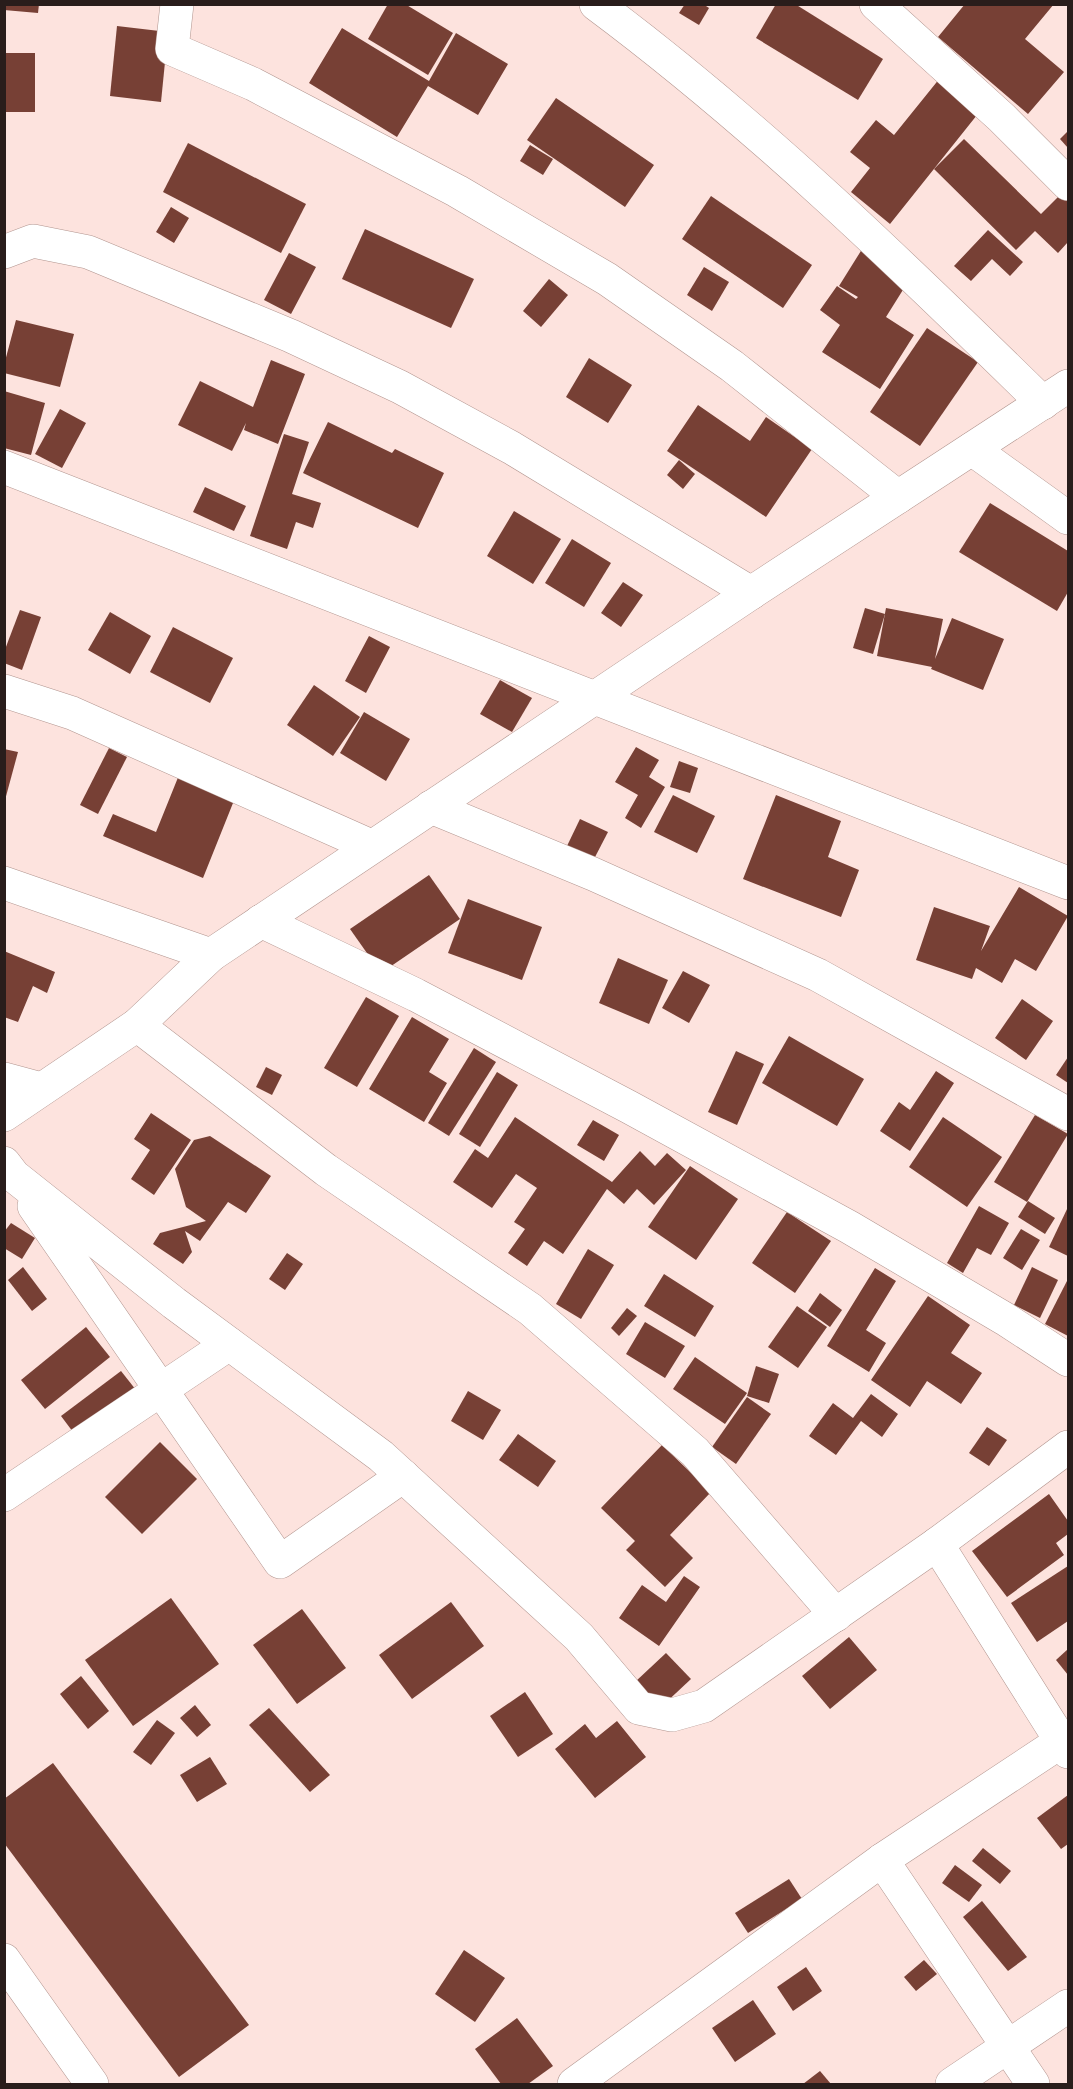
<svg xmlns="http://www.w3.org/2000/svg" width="1073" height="2089" font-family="'PT Sans Narrow',sans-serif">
	<rect width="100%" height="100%" fill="#fde3de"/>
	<g fill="#774035">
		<polygon points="4,4 39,4 38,13 4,10"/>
		<polygon points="388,4 405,4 453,33 428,75 368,39"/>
		<polygon points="685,4 703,4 709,8 699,25 679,13"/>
		<polygon points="776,4 795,4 883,59 858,100 756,38"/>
		<polygon points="965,4 1054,4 1025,39 1064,72 1028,114 938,37"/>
		<polygon points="117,26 168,32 161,102 110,96"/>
		<polygon points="342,28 429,81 456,33 508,64 478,115 428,86 397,137 309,83"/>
		<rect x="4" y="53" width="31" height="59"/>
		<polygon points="940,78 981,110 890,224 851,192 870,168 850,152 876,120 894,135"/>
		<polygon points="556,98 654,165 625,207 527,140"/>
		<polygon points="1068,131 1068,148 1060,139"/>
		<polygon points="964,139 1041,214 1064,191 1068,196 1068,242 1058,253 1035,231 1016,250 934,169"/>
		<polygon points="188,143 306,204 281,253 163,192"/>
		<polygon points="530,145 553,159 543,175 520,161"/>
		<polygon points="711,196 812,265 783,308 682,239"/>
		<polygon points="171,207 189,218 174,243 156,232"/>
		<polygon points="365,229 474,279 451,328 342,279"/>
		<polygon points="988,230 1023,262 1010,276 992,259 971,281 954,266"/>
		<polygon points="864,246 911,277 886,317 914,335 880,389 822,352 840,325 820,310 837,286 856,299 858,297 839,286"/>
		<polygon points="289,253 316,267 291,314 264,300"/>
		<polygon points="704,267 729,282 712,311 687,295"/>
		<polygon points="549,279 568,295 541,327 523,311"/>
		<polygon points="16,320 74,334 60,387 4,373 4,365"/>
		<polygon points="927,328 978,362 920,446 870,412"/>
		<polygon points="589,358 632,385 608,423 566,397"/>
		<polygon points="271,360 305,374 278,444 244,430 246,423 232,451 178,425 200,381 253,407"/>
		<polygon points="4,391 45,403 31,455 4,448"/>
		<polygon points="698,405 750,441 766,417 812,449 766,517 667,451"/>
		<polygon points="60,409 86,423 62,468 35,454"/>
		<polygon points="328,422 392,453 395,449 444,473 418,528 303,473"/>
		<polygon points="284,434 309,442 292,494 321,503 313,528 296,522 287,549 250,536"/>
		<polygon points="679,460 695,474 683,489 667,475"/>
		<polygon points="205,487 246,506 234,531 193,512"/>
		<polygon points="990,503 1068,551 1068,592 1057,611 959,552"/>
		<polygon points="514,511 561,539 533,584 487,556"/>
		<polygon points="572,539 611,563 584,607 545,583"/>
		<polygon points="623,582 643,595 621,627 601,613"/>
		<polygon points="865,608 885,614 873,654 853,648"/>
		<polygon points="886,608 943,619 935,659 952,618 1004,639 983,690 931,669 932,667 877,656"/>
		<polygon points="20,610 41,617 22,670 4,663 4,652"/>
		<polygon points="110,612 151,636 130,674 88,650"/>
		<polygon points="173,627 233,658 210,703 150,672"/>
		<polygon points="369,636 390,647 366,693 345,681"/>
		<polygon points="500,680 532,698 512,732 480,714"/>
		<polygon points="314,685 360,717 333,756 287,725"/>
		<polygon points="364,712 410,739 386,781 340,753"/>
		<polygon points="636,747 659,760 649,777 665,787 641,828 625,818 638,795 615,782"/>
		<polygon points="109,748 127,757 98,814 80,805"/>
		<polygon points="4,749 18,752 5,800 4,800"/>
		<polygon points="679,761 698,768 690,793 670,787"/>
		<polygon points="179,775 235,798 203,878 103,836 113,814 156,832"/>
		<polygon points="673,795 715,816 697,853 654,832"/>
		<polygon points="776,795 841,821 828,857 859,870 841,917 743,879"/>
		<polygon points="580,819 608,832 594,859 567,846"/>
		<polygon points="429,875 460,919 381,973 350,929"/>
		<polygon points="1019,887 1068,916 1036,971 1015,959 1002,983 976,968 972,979 916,960 934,907 990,926 981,951"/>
		<polygon points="468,899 542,927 522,980 448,953"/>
		<polygon points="4,951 55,972 47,993 33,986 18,1022 4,1017"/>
		<polygon points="618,958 668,980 649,1024 599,1003"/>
		<polygon points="683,971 710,985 689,1023 662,1008"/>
		<polygon points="366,997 399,1016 357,1087 324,1068"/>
		<polygon points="1022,999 1053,1021 1026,1060 995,1038"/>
		<polygon points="412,1017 449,1039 429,1072 447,1083 424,1122 369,1089"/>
		<polygon points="789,1036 864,1079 837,1126 762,1083"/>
		<polygon points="474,1048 496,1062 449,1136 428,1123"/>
		<polygon points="736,1051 764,1064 737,1125 708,1112"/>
		<polygon points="1068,1057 1068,1083 1056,1075"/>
		<polygon points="266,1067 282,1075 272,1095 256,1087"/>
		<polygon points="936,1071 954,1083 910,1151 880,1131 899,1102 910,1110"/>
		<polygon points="497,1072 518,1085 480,1147 459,1134"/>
		<polygon points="151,1113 191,1140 154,1195 131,1179 150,1150 134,1139"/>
		<polygon points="1035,1115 1068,1134 1027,1202 994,1182"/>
		<polygon points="515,1117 612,1182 640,1151 655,1166 667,1153 686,1170 654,1205 637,1189 624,1204 607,1189 563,1254 544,1241 527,1266 508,1253 525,1229 514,1222 537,1188 516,1174 492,1208 453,1182 475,1149 488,1158"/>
		<polygon points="943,1117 1002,1157 967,1207 909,1167"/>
		<polygon points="593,1120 619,1135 604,1161 577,1145"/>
		<polygon points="210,1136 271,1176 246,1213 228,1202 200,1241 185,1231 192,1252 183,1264 153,1244 160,1233 206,1221 186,1207 175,1169 194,1140"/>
		<polygon points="690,1166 738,1199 696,1260 648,1227"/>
		<polygon points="1028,1201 1055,1218 1045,1234 1018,1217"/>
		<polygon points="979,1206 1009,1223 991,1255 977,1248 963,1273 947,1263"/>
		<polygon points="1068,1207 1068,1256 1049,1247"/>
		<polygon points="787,1212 831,1241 795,1293 752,1263"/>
		<polygon points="11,1223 35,1238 22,1259 4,1248 4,1232"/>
		<polygon points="1021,1229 1040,1240 1022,1270 1003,1258"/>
		<polygon points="588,1249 614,1265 581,1319 556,1304"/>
		<polygon points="287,1253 303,1264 285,1290 269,1279"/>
		<polygon points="23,1267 47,1299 32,1311 8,1280"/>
		<polygon points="1032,1267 1058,1280 1040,1318 1014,1305"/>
		<polygon points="875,1268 896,1281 866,1330 886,1343 869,1372 827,1346"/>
		<polygon points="664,1274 714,1306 695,1337 644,1306"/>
		<polygon points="1068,1279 1068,1336 1045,1324"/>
		<polygon points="820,1293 842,1310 830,1327 808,1311"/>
		<polygon points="928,1296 970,1325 951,1353 982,1373 961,1404 927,1381 910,1407 871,1380"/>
		<polygon points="797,1306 827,1327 798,1368 768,1347"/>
		<polygon points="627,1308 637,1316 619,1336 611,1328"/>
		<polygon points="645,1322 685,1346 665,1378 626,1354"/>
		<polygon points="86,1327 110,1357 45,1409 21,1380"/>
		<polygon points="695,1357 747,1393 725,1424 673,1389"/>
		<polygon points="756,1366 779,1374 769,1403 747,1396"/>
		<polygon points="121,1371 136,1390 76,1436 61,1416"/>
		<polygon points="468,1391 501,1410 483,1440 451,1421"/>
		<polygon points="871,1394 898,1414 882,1437 861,1421 836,1455 809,1436 833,1403 853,1418"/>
		<polygon points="747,1397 771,1414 736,1464 712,1447"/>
		<polygon points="987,1427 1007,1440 989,1466 969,1453"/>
		<polygon points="518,1434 556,1461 538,1487 499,1460"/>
		<polygon points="160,1442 197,1479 142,1534 105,1497"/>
		<polygon points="662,1445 711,1492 670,1535 693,1558 665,1587 626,1550 635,1541 601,1508"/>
		<polygon points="1049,1494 1068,1521 1068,1534 1056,1543 1064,1555 1007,1597 972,1551"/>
		<polygon points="1068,1566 1068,1621 1037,1642 1011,1603"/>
		<polygon points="684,1576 700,1587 659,1646 619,1618 642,1585 666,1602"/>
		<polygon points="171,1598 219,1664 133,1726 85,1660"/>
		<polygon points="451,1602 484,1646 412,1699 379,1655"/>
		<polygon points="302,1609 346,1668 297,1704 253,1645"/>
		<polygon points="849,1637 877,1670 830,1709 802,1676"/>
		<polygon points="1068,1649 1068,1675 1056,1660"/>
		<polygon points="666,1653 691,1679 660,1708 635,1682"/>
		<polygon points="81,1676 109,1711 88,1729 60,1694"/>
		<polygon points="525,1692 553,1734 518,1757 490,1716"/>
		<polygon points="195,1705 211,1725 197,1737 180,1718"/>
		<polygon points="269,1708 330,1775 310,1792 249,1725"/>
		<polygon points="157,1720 175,1733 151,1765 133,1752"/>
		<polygon points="617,1721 646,1757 595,1798 555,1749 585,1724 596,1738"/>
		<polygon points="210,1757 227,1784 197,1802 180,1775"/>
		<polygon points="53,1763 249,2025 179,2077 4,1843 4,1799"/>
		<polygon points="1068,1795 1068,1844 1061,1849 1037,1818"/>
		<polygon points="983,1848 1011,1871 1000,1884 972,1861"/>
		<polygon points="955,1865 982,1885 969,1902 942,1883"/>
		<polygon points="789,1879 802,1899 748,1933 735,1913"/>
		<polygon points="982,1901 1027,1957 1008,1971 963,1917"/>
		<polygon points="464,1950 505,1978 475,2022 435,1994"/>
		<polygon points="924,1960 937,1974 916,1991 904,1977"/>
		<polygon points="806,1967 822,1991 793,2011 777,1987"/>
		<polygon points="753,2000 776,2034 735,2062 712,2028"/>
		<polygon points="517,2018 553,2066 528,2084 501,2084 475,2049"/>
		<polygon points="820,2071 831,2084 803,2084"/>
	</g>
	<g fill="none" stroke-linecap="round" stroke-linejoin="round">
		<defs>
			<g id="minor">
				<polyline points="177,4 172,49 253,84 457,191 607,279 732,366 898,497"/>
				<path d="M596 4C757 124 900 263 1043 403"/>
				<polyline points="876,4 1002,118 1068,184"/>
				<polyline points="4,252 33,241 88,252 291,336 400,387 512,448 751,593"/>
				<polyline points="972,449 1068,518"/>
				<polyline points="4,467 1068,883"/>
				<polyline points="4,691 72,713 371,846"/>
				<polyline points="431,807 593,874 818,975 1068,1114"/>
				<polyline points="4,883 211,955"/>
				<polyline points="261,921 416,995 629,1107 849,1227 1005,1319 1068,1360"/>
				<polyline points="137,1025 326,1170 530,1309 695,1452 836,1615"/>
				<polyline points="4,1079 41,1089"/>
				<polyline points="4,1115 137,1025 211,955 751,593 1068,386"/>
				<polyline points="4,1163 14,1176 174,1303 381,1456 579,1637 639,1708 672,1715 704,1706 937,1544 1068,1447"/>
				<polyline points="34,1206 280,1562 403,1476"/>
				<polyline points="4,1495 229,1344"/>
				<polyline points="937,1544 1068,1752"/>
				<polyline points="882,1860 1033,2084"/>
				<polyline points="4,1960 92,2084"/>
				<polyline points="574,2084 882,1860 1068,1737"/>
				<polyline points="952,2084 1068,2006"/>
			</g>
		</defs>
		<use href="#minor" stroke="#b2958f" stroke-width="34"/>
		<use href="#minor" stroke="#fff" stroke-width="33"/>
	</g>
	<rect width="1073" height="2089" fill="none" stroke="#291d1b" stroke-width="12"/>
</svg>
